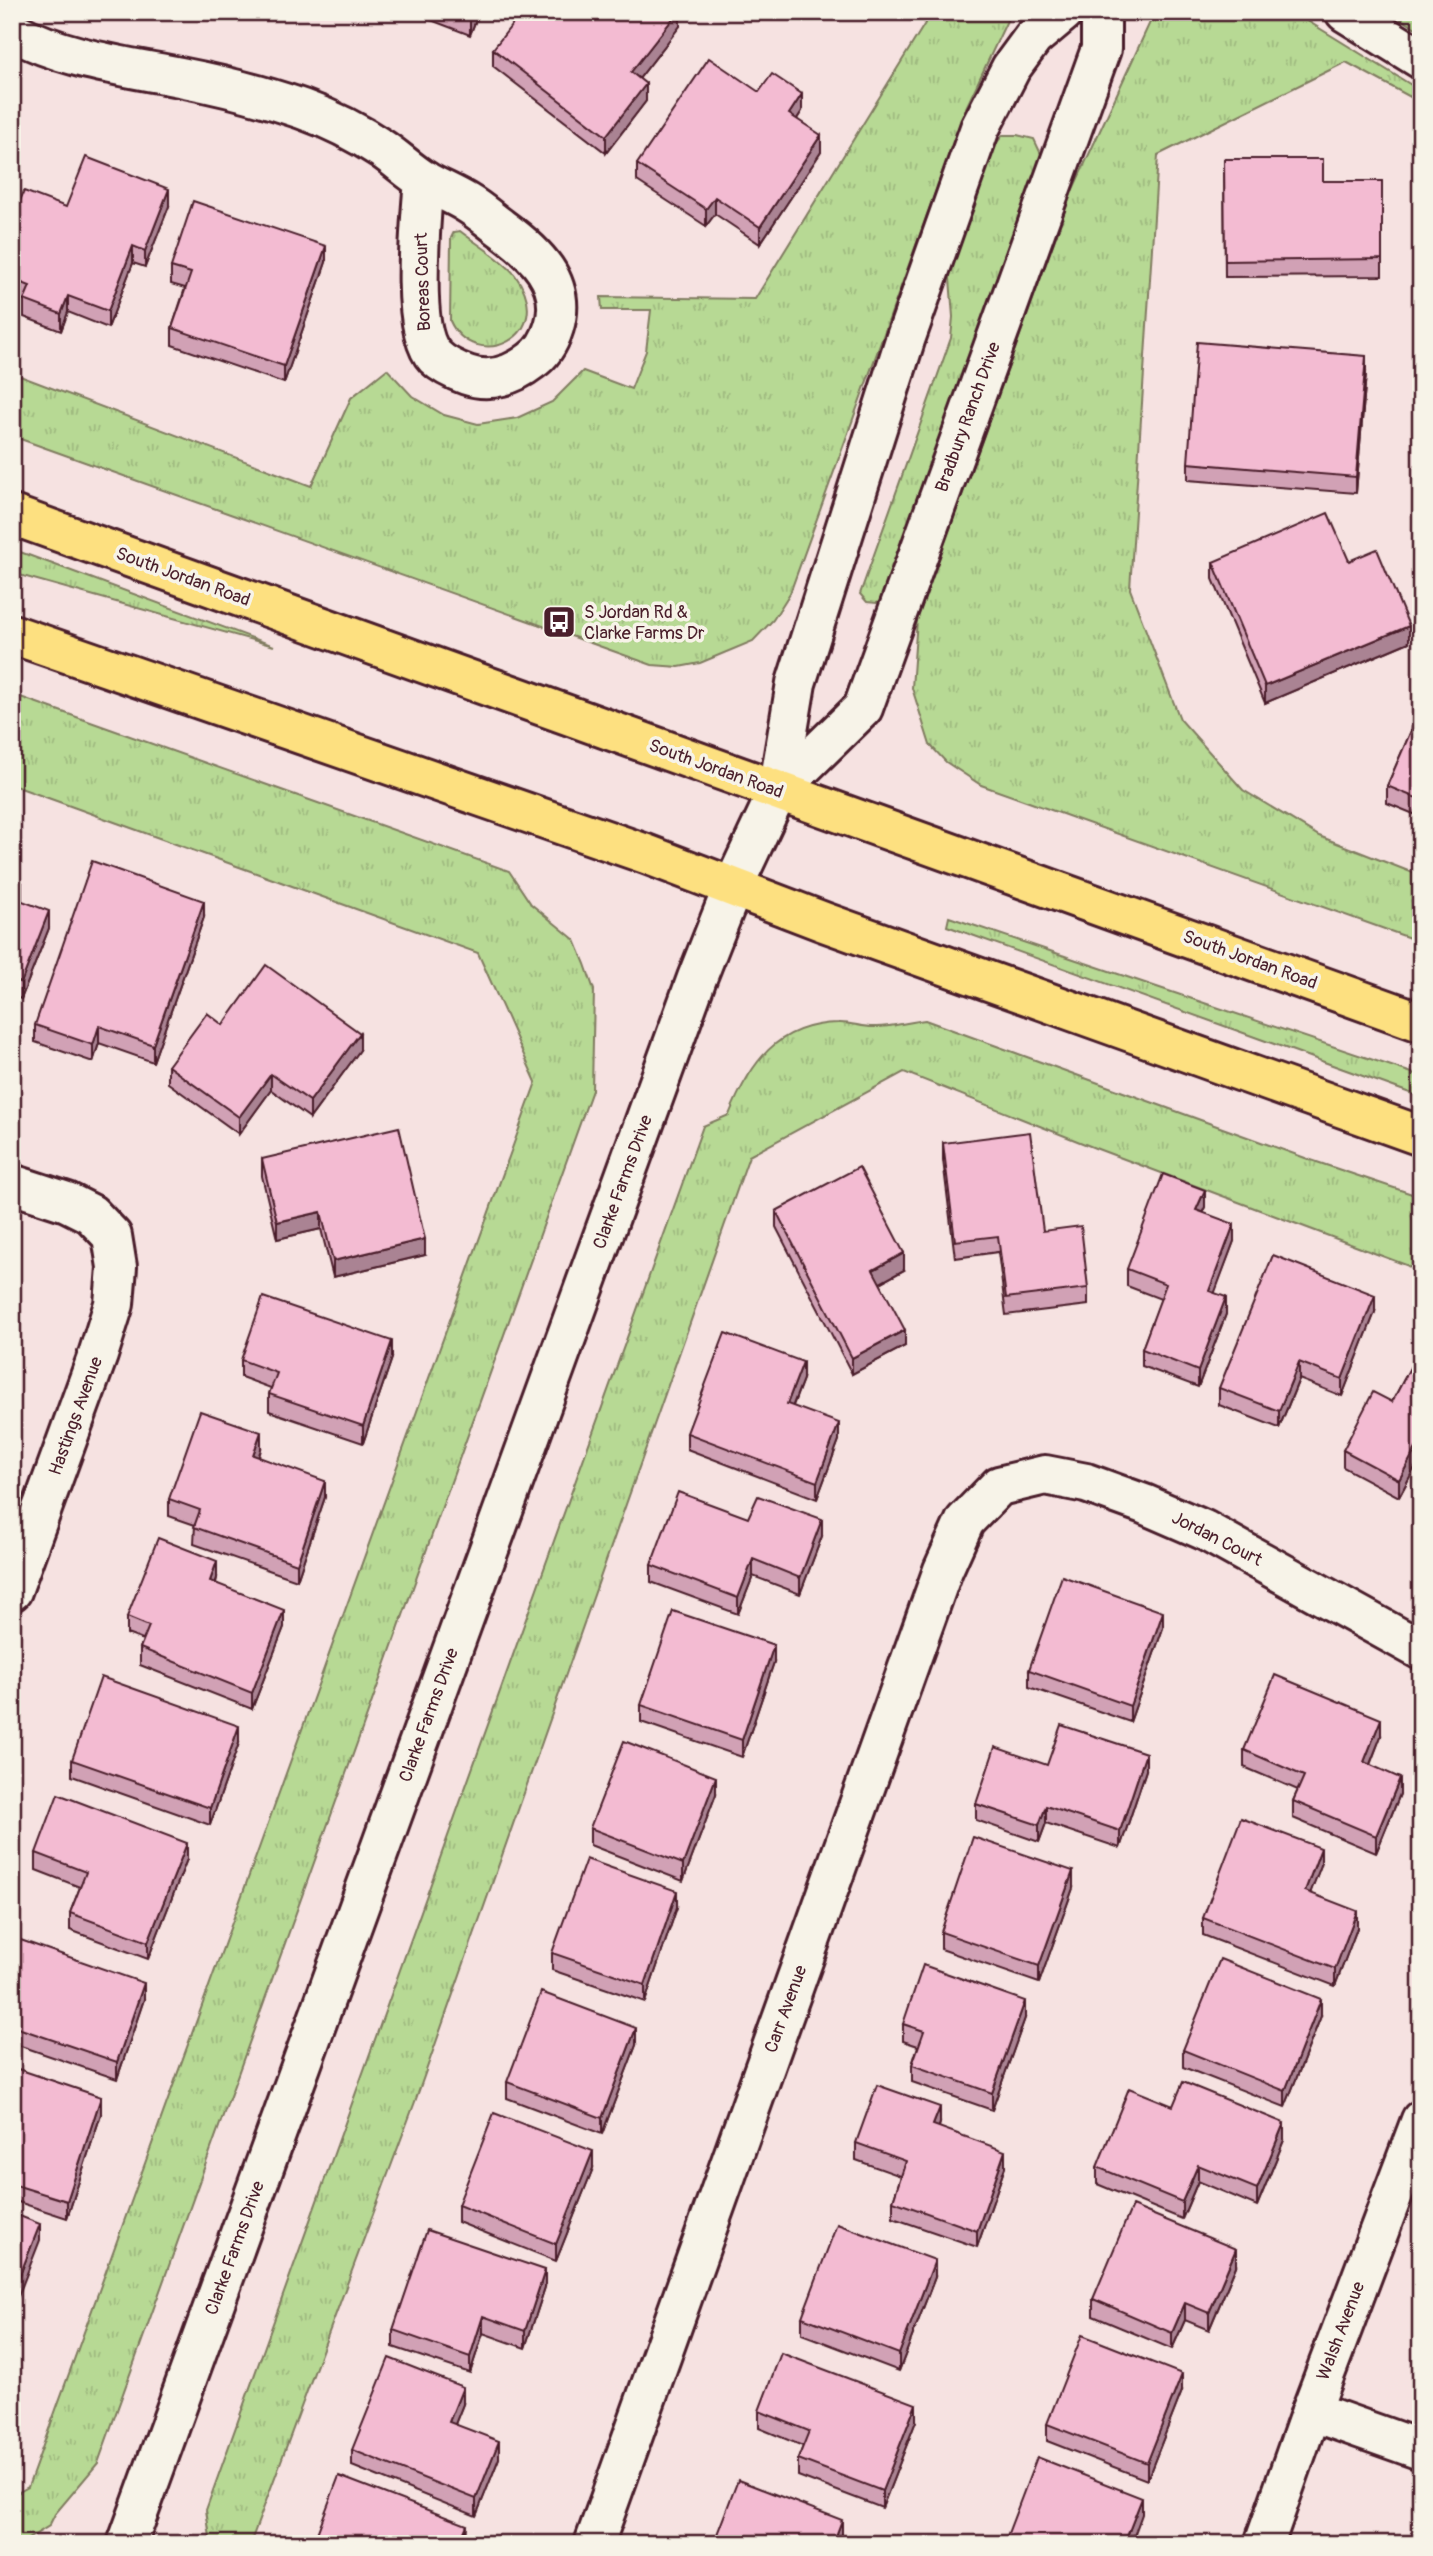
<svg xmlns="http://www.w3.org/2000/svg" width="1433" height="2556" font-family="Pangolin,sans-serif">
	<defs>
		<pattern id="grass-tufts" width="24" height="20" patternUnits="userSpaceOnUse" patternTransform="scale(1.75)"><rect width="24" height="20" fill="#b7d994"/><path d="M3 7l-1-3M5 7V3M7 7l1-3M15 17l-1-3M17 17v-4M19 17l1-3" fill="none" stroke="#9fba80"/></pattern>
	</defs>
	<rect width="100%" height="100%" fill="#f6e2e1"/>
	<filter id="ink" filterUnits="userSpaceOnUse"><feTurbulence type="fractalNoise" baseFrequency=".0143" numOctaves="2"/><feDisplacementMap in="SourceGraphic" scale="14" xChannelSelector="R" yChannelSelector="G"/><feConvolveMatrix kernelMatrix="1 2 1 2 8 2 1 2 1" color-interpolation-filters="sRGB"/></filter>
	<g filter="url(#ink)">
		<g fill="url(#grass-tufts)" stroke="#807c60" stroke-width="2">
			<polygon points="932,12 1011,12 965,110 790,593 773,620 753,641 700,663 679,667 652,665 12,436 12,373 311,486 351,398 387,369 412,396 444,415 478,424 517,418 552,402 583,371 631,389 646,351 651,310 602,310 601,297 755,299"/>
			<polygon points="1175,12 1293,12 1421,91 1421,101 1416,100 1346,62 1158,155 1130,589 1180,719 1243,790 1319,836 1421,876 1421,942 981,785 946,762 930,745 912,688 917,619 1073,189 1151,20"/>
			<polygon points="1389,12 1421,12 1421,31"/>
			<polygon points="1003,135 1017,135 1034,139 1041,154 1038,169 884,600 877,603 867,602 860,594 951,338 953,317 949,266 995,145"/>
			<path d="M460 231C475 243 504 260 515 275 560 337 474 374 450 321L451 238 454 232Z"/>
			<polygon points="12,549 274,646 12,573"/>
			<polygon points="12,694 509,871 531,904 575,940 585,964 594,990 592,1090 98,2463 55,2514 49,2526 23,2542 12,2543 12,2496 28,2487 536,1082 478,953 12,785"/>
			<polygon points="949,917 1421,1076 1421,1097 947,926"/>
			<path d="M925 1020 1308 1159 1421 1197V1274L1406 1265 1095 1148 904 1072 749 1156 416 2099 250 2544H211L206 2510 703 1126 729 1115C750 1063 777 1024 838 1023 851 1022 863 1028 876 1027 892 1027 909 1022 925 1020Z"/>
		</g>
		<g fill="none" stroke-linecap="round" stroke-linejoin="round">
			<defs>
				<g id="minor">
					<polyline points="1345,12 1421,59"/>
					<path d="M12 31C64 59 123 66 180 77 221 85 262 95 302 109 330 119 358 133 382 149 397 159 410 172 425 181 439 189 454 195 467 203 479 210 490 220 501 228 534 252 568 282 554 327 550 340 543 353 531 361 513 375 490 383 467 375 456 371 444 366 435 357 409 330 421 218 424 180"/>
					<polyline points="778,791 863,708 1101,49 1101,12"/>
					<polyline points="12,1184 67,1202 91,1214 112,1236 117,1267 114,1304 98,1355 12,1591"/>
					<polyline points="1311,2411 1421,2450"/>
					<polyline points="127,2544 697,978 733,887 778,791 796,683 905,340 980,128 1011,68 1033,38 1064,12"/>
					<polyline points="594,2544 943,1570 965,1521 999,1486 1045,1475 1086,1483 1144,1504 1204,1530 1421,1650"/>
					<polyline points="1264,2544 1311,2411 1421,2120"/>
				</g>
				<g id="major">
					<polyline points="12,515 1421,1022"/>
					<polyline points="12,634 646,854 824,922 1421,1136"/>
				</g>
			</defs>
			<use href="#minor" stroke="#4a1f2b" stroke-width="44"/>
			<use href="#major" stroke="#4a1f2b" stroke-width="44"/>
			<use href="#minor" stroke="#f7f3e8" stroke-width="38"/>
			<use href="#major" stroke="#fde080" stroke-width="38"/>
		</g>
		<g fill="#d1a1b5" stroke="#4a1f2b" stroke-width="2">
			<polygon points="410,12 479,12 470,35"/>
			<polygon points="680,12 680,26 639,79 646,101 606,153 493,66 493,49"/>
			<polygon points="856,12 868,12 865,18"/>
			<polygon points="759,92 802,111 797,119 821,152 760,244 715,214 706,226 637,181 637,164"/>
			<polygon points="1224,159 1323,181 1382,181 1382,276 1225,277"/>
			<polygon points="169,206 145,267 133,263 108,328 68,312 61,331 24,317 24,300 12,296 12,220 66,207"/>
			<polygon points="326,262 284,383 172,345 172,328 185,288 171,284 171,267"/>
			<polygon points="1366,373 1356,493 1188,480 1188,463"/>
			<polygon points="1349,561 1409,642 1265,703 1213,579 1213,562"/>
			<polygon points="1421,708 1421,817 1387,803 1387,786"/>
			<polygon points="12,880 22,901 49,928 21,999 12,996"/>
			<polygon points="204,917 153,1062 99,1043 93,1062 35,1042 35,1025"/>
			<polygon points="223,1025 360,1050 310,1118 271,1090 239,1134 168,1083 168,1066"/>
			<polygon points="943,1143 1088,1288 1088,1305 1006,1315 998,1252 955,1258 943,1160"/>
			<polygon points="262,1159 425,1255 333,1277 321,1229 277,1239 262,1176"/>
			<polygon points="1205,1207 1202,1212 1234,1241 1214,1293 1226,1314 1198,1387 1142,1366 1142,1349 1161,1299 1127,1286 1127,1269"/>
			<polygon points="776,1211 904,1270 880,1283 905,1346 852,1374 776,1227"/>
			<polygon points="1375,1312 1342,1396 1299,1379 1279,1428 1219,1405 1219,1388"/>
			<polygon points="1421,1347 1421,1456 1399,1497 1343,1467 1343,1450 1392,1402"/>
			<polygon points="392,1358 363,1443 269,1411 269,1394 271,1388 241,1377 241,1360"/>
			<polygon points="803,1379 793,1406 839,1440 817,1499 687,1449 687,1433"/>
			<polygon points="261,1449 259,1457 325,1497 297,1580 194,1544 195,1525 169,1516 169,1499"/>
			<polygon points="748,1518 822,1536 800,1594 753,1576 738,1614 651,1582 651,1565"/>
			<polygon points="217,1578 216,1583 284,1627 252,1709 140,1665 140,1648 143,1640 127,1634 127,1617"/>
			<polygon points="1163,1628 1130,1722 1029,1687 1029,1670"/>
			<polygon points="774,1662 742,1757 641,1722 641,1705"/>
			<polygon points="1381,1736 1370,1765 1400,1794 1376,1853 1293,1818 1293,1801 1298,1790 1244,1767 1244,1750"/>
			<polygon points="239,1743 210,1825 72,1776 72,1760"/>
			<polygon points="1047,1765 1146,1770 1120,1848 1046,1823 1039,1842 976,1820 976,1804"/>
			<polygon points="716,1794 683,1881 590,1845 590,1828"/>
			<polygon points="36,1853 187,1859 148,1959 70,1930 70,1913 80,1887 36,1870"/>
			<polygon points="1321,1865 1310,1893 1357,1928 1335,1986 1203,1935 1203,1918"/>
			<polygon points="1073,1888 1039,1983 941,1949 941,1932"/>
			<polygon points="677,1907 645,2002 552,1970 552,1953"/>
			<polygon points="12,1937 144,1999 117,2079 12,2043"/>
			<polygon points="1321,2016 1285,2107 1183,2067 1183,2050"/>
			<polygon points="1025,2018 992,2110 912,2082 912,2065 918,2046 903,2041 903,2024"/>
			<polygon points="636,2045 602,2134 507,2098 507,2082"/>
			<polygon points="12,2067 101,2114 67,2218 12,2200"/>
			<polygon points="1173,2106 1284,2140 1257,2206 1198,2181 1182,2219 1097,2184 1097,2167"/>
			<polygon points="940,2123 939,2127 1005,2167 977,2247 893,2218 893,2201 901,2176 856,2160 856,2143"/>
			<polygon points="593,2168 556,2261 458,2222 458,2205"/>
			<polygon points="1236,2266 1209,2330 1185,2320 1172,2349 1093,2316 1093,2299"/>
			<polygon points="935,2277 899,2371 802,2334 802,2317"/>
			<polygon points="545,2287 525,2348 483,2333 470,2373 393,2347 393,2330"/>
			<polygon points="1182,2391 1147,2480 1047,2441 1047,2424"/>
			<polygon points="463,2404 455,2424 499,2458 476,2516 352,2466 352,2450"/>
			<polygon points="759,2411 916,2421 882,2508 798,2476 798,2459 803,2446 759,2428"/>
			<polygon points="842,2536 839,2544 716,2544 716,2537"/>
		</g>
		<g fill="#aa8393" stroke="#4a1f2b" stroke-width="2">
			<polygon points="472,12 479,12 470,35 470,18"/>
			<polygon points="678,12 680,12 680,26 631,89 631,72"/>
			<polygon points="646,84 646,101 606,153 606,136"/>
			<polygon points="802,94 802,111 789,131 789,114"/>
			<polygon points="821,135 821,152 760,244 760,227"/>
			<polygon points="169,189 169,206 145,267 145,251"/>
			<polygon points="715,197 715,214 706,226 706,209"/>
			<polygon points="133,246 133,263 108,328 108,311"/>
			<polygon points="326,246 326,262 284,383 284,366"/>
			<polygon points="68,296 68,312 61,331 61,314"/>
			<polygon points="1366,356 1366,373 1356,493 1356,477"/>
			<polygon points="1409,626 1409,642 1265,703 1265,686"/>
			<polygon points="22,883 22,900 17,916 17,899"/>
			<polygon points="204,901 204,917 153,1062 153,1045"/>
			<polygon points="49,911 49,928 21,999 21,983"/>
			<polygon points="99,1026 99,1043 93,1062 93,1045"/>
			<polygon points="360,1033 360,1050 310,1118 310,1101"/>
			<polygon points="271,1074 271,1090 239,1134 239,1117"/>
			<polygon points="1205,1190 1205,1207 1196,1226 1196,1210"/>
			<polygon points="321,1212 321,1229 277,1239 277,1222"/>
			<polygon points="1234,1224 1234,1241 1209,1308 1209,1291"/>
			<polygon points="425,1239 425,1255 333,1277 333,1261"/>
			<polygon points="904,1253 904,1270 873,1287 873,1270"/>
			<polygon points="1375,1295 1375,1312 1342,1396 1342,1379"/>
			<polygon points="1226,1297 1226,1314 1198,1387 1198,1371"/>
			<polygon points="905,1330 905,1346 852,1374 852,1358"/>
			<polygon points="392,1341 392,1358 363,1443 363,1426"/>
			<polygon points="803,1362 803,1379 787,1420 787,1404"/>
			<polygon points="1299,1362 1299,1379 1279,1428 1279,1411"/>
			<polygon points="839,1423 839,1440 817,1499 817,1482"/>
			<polygon points="261,1432 261,1449 253,1472 253,1455"/>
			<polygon points="1421,1439 1421,1456 1399,1497 1399,1480"/>
			<polygon points="325,1481 325,1497 297,1580 297,1564"/>
			<polygon points="822,1519 822,1536 800,1594 800,1578"/>
			<polygon points="753,1559 753,1576 738,1614 738,1598"/>
			<polygon points="217,1561 217,1578 210,1598 210,1581"/>
			<polygon points="284,1610 284,1627 252,1709 252,1693"/>
			<polygon points="1163,1612 1163,1628 1130,1722 1130,1706"/>
			<polygon points="774,1645 774,1662 742,1757 742,1740"/>
			<polygon points="1381,1719 1381,1736 1364,1779 1364,1762"/>
			<polygon points="239,1726 239,1743 210,1825 210,1808"/>
			<polygon points="1146,1753 1146,1770 1120,1848 1120,1831"/>
			<polygon points="716,1777 716,1794 683,1881 683,1864"/>
			<polygon points="1400,1778 1400,1794 1376,1853 1376,1836"/>
			<polygon points="1046,1806 1046,1823 1039,1842 1039,1825"/>
			<polygon points="187,1843 187,1859 148,1959 148,1942"/>
			<polygon points="1321,1848 1321,1865 1305,1907 1305,1891"/>
			<polygon points="1073,1871 1073,1888 1039,1983 1039,1966"/>
			<polygon points="677,1891 677,1907 645,2002 645,1985"/>
			<polygon points="1357,1911 1357,1928 1335,1986 1335,1969"/>
			<polygon points="144,1983 144,1999 117,2079 117,2062"/>
			<polygon points="1321,1999 1321,2016 1285,2107 1285,2091"/>
			<polygon points="1025,2001 1025,2018 992,2110 992,2093"/>
			<polygon points="636,2028 636,2045 602,2134 602,2118"/>
			<polygon points="101,2097 101,2114 67,2218 67,2201"/>
			<polygon points="940,2107 940,2123 933,2142 933,2125"/>
			<polygon points="1284,2123 1284,2140 1257,2206 1257,2189"/>
			<polygon points="593,2151 593,2168 556,2261 556,2244"/>
			<polygon points="1005,2151 1005,2167 977,2247 977,2231"/>
			<polygon points="1198,2165 1198,2181 1182,2219 1182,2202"/>
			<polygon points="40,2224 40,2240 12,2312 12,2295"/>
			<polygon points="1236,2249 1236,2266 1209,2330 1209,2313"/>
			<polygon points="935,2260 935,2277 899,2371 899,2354"/>
			<polygon points="545,2270 545,2287 525,2348 525,2331"/>
			<polygon points="1185,2303 1185,2320 1172,2349 1172,2333"/>
			<polygon points="483,2316 483,2333 470,2373 470,2357"/>
			<polygon points="1182,2374 1182,2391 1147,2480 1147,2463"/>
			<polygon points="463,2387 463,2404 449,2439 449,2422"/>
			<polygon points="916,2404 916,2421 882,2508 882,2491"/>
			<polygon points="499,2441 499,2458 476,2516 476,2499"/>
			<polygon points="1142,2498 1142,2514 1131,2544 1124,2544"/>
			<polygon points="842,2520 842,2536 839,2544 833,2544"/>
			<polygon points="467,2525 466,2544 459,2544"/>
		</g>
		<g fill="#f3bbd2" stroke="#4a1f2b" stroke-width="2">
			<polygon points="454,12 472,12 470,18"/>
			<polygon points="522,12 678,12 631,72 646,84 606,136 493,49"/>
			<polygon points="709,58 759,92 772,74 802,94 789,114 821,135 760,227 715,197 706,209 637,164"/>
			<polygon points="86,157 169,189 145,251 133,246 108,311 68,296 61,314 24,300 30,286 12,279 12,220 24,191 66,207"/>
			<polygon points="1224,159 1323,159 1323,181 1382,181 1382,259 1225,261"/>
			<polygon points="193,201 326,246 284,366 172,328 191,273 171,267"/>
			<polygon points="1197,342 1366,356 1356,477 1188,463"/>
			<polygon points="1328,513 1349,561 1377,549 1409,626 1265,686 1213,562"/>
			<polygon points="1421,708 1421,800 1387,786"/>
			<polygon points="92,861 204,901 153,1045 99,1026 93,1045 35,1025"/>
			<polygon points="12,880 22,883 17,899 49,911 21,983 12,979"/>
			<polygon points="266,965 360,1033 310,1101 271,1074 239,1117 168,1066 207,1013 223,1025"/>
			<polygon points="399,1127 425,1239 333,1261 321,1212 277,1222 262,1159"/>
			<polygon points="1030,1132 1043,1231 1081,1226 1088,1288 1006,1298 998,1236 955,1241 943,1143"/>
			<polygon points="859,1167 904,1253 873,1270 905,1330 852,1358 776,1211"/>
			<polygon points="1163,1174 1205,1190 1196,1210 1234,1224 1209,1291 1226,1297 1198,1371 1142,1349 1166,1284 1127,1269"/>
			<polygon points="1273,1255 1375,1295 1342,1379 1299,1362 1279,1411 1219,1388"/>
			<polygon points="263,1297 392,1341 363,1426 269,1394 277,1373 241,1360"/>
			<polygon points="725,1333 803,1362 787,1404 839,1423 817,1482 687,1433"/>
			<polygon points="1421,1347 1421,1439 1399,1480 1343,1450 1373,1392 1392,1402"/>
			<polygon points="200,1411 261,1432 253,1455 325,1481 297,1564 194,1527 200,1510 169,1499"/>
			<polygon points="678,1492 748,1518 758,1496 822,1519 800,1578 753,1559 738,1598 651,1565"/>
			<polygon points="158,1538 217,1561 210,1581 284,1610 252,1693 140,1648 149,1626 127,1617"/>
			<polygon points="1062,1576 1163,1612 1130,1706 1029,1670"/>
			<polygon points="673,1611 774,1645 742,1740 641,1705"/>
			<polygon points="1275,1675 1381,1719 1364,1762 1400,1778 1376,1836 1293,1801 1304,1776 1244,1750"/>
			<polygon points="101,1677 239,1726 210,1808 72,1760"/>
			<polygon points="1061,1725 1146,1753 1120,1831 1046,1806 1039,1825 976,1804 995,1747 1047,1765"/>
			<polygon points="624,1741 716,1777 683,1864 590,1828"/>
			<polygon points="58,1794 187,1843 148,1942 70,1913 86,1872 36,1853"/>
			<polygon points="1241,1818 1321,1848 1305,1891 1357,1911 1335,1969 1203,1918"/>
			<polygon points="973,1837 1073,1871 1039,1966 941,1932"/>
			<polygon points="586,1859 677,1891 645,1985 552,1953"/>
			<polygon points="12,1937 144,1983 117,2062 12,2026"/>
			<polygon points="1220,1959 1321,1999 1285,2091 1183,2050"/>
			<polygon points="923,1965 1025,2001 992,2093 912,2065 924,2031 903,2024"/>
			<polygon points="541,1992 636,2028 602,2118 507,2082"/>
			<polygon points="12,2067 101,2097 67,2201 12,2184"/>
			<polygon points="1183,2082 1284,2123 1257,2189 1198,2165 1182,2202 1097,2167 1129,2088 1173,2106"/>
			<polygon points="877,2085 940,2107 933,2125 1005,2151 977,2231 893,2201 906,2161 856,2143"/>
			<polygon points="494,2113 593,2151 556,2244 458,2205"/>
			<polygon points="1132,2206 1236,2249 1209,2313 1185,2303 1172,2333 1093,2299"/>
			<polygon points="12,2213 40,2224 12,2295"/>
			<polygon points="837,2224 935,2260 899,2354 802,2317"/>
			<polygon points="427,2230 545,2270 525,2331 483,2316 470,2357 393,2330"/>
			<polygon points="1082,2335 1182,2374 1147,2463 1047,2424"/>
			<polygon points="781,2353 916,2404 882,2491 798,2459 809,2431 759,2411"/>
			<polygon points="389,2358 463,2387 449,2422 499,2441 476,2499 352,2450"/>
			<polygon points="1037,2457 1142,2498 1124,2544 1004,2544"/>
			<polygon points="339,2476 467,2525 459,2544 313,2544"/>
			<polygon points="738,2480 842,2520 833,2544 734,2544 716,2537"/>
		</g>
	</g>
	<defs>
		<symbol id="bus-square" viewBox="-11 -11 22 22"><rect x="-9" y="-9" width="18" height="18" rx="4" fill="#4a1f2b" stroke="#f7f3e8"/><path d="M-5-6H5V4H4V6H2V4H-2V6H-4V4H-5ZM-3.5-4V0h7V-4ZM-3.5 1.2v1.5H-2V1.2ZM2 1.2v1.5H3.5V1.2Z" fill="#fff"/></symbol>
	</defs>
	<g fill-rule="evenodd">
		<use href="#bus-square" x="540" y="603" width="38" height="38"/>
	</g>
	<g text-anchor="middle" dominant-baseline="central" stroke-width="7" stroke-linejoin="round" paint-order="stroke">
		<g font-size="18" fill="#4a1f2b" stroke="#f7f3e8">
			<text transform="translate(423 282) rotate(-92)">Boreas Court</text>
			<text transform="translate(968 417) rotate(-70)">Bradbury Ranch Drive</text>
			<text transform="translate(183 577) rotate(20)">South Jordan Road</text>
			<text transform="translate(716 769) rotate(20)">South Jordan Road</text>
			<text transform="translate(1250 960) rotate(20)">South Jordan Road</text>
			<text transform="translate(623 1182) rotate(-70)">Clarke Farms Drive</text>
			<text transform="translate(76 1416) rotate(-70)">Hastings Avenue</text>
			<text transform="translate(1217 1539) rotate(27)">Jordan Court</text>
			<text transform="translate(429 1715) rotate(-70)">Clarke Farms Drive</text>
			<text transform="translate(786 2009) rotate(-70)">Carr Avenue</text>
			<text transform="translate(235 2248) rotate(-70)">Clarke Farms Drive</text>
			<text transform="translate(1341 2331) rotate(-69)">Walsh Avenue</text>
		</g>
		<g font-size="18" fill="#4a1f2b" stroke="#f7f3e8" text-anchor="start">
			<text x="584" y="612">S Jordan Rd &amp;<tspan x="584" dy="21">Clarke Farms Dr</tspan></text>
		</g>
	</g>
	<rect width="1433" height="2556" fill="none" stroke="#f7f3e8" stroke-width="42"/>
	<rect x="21" y="21" width="1391" height="2514" fill="none" stroke="#4a1f2b" stroke-width="2.5" filter="url(#ink)"/>
</svg>
